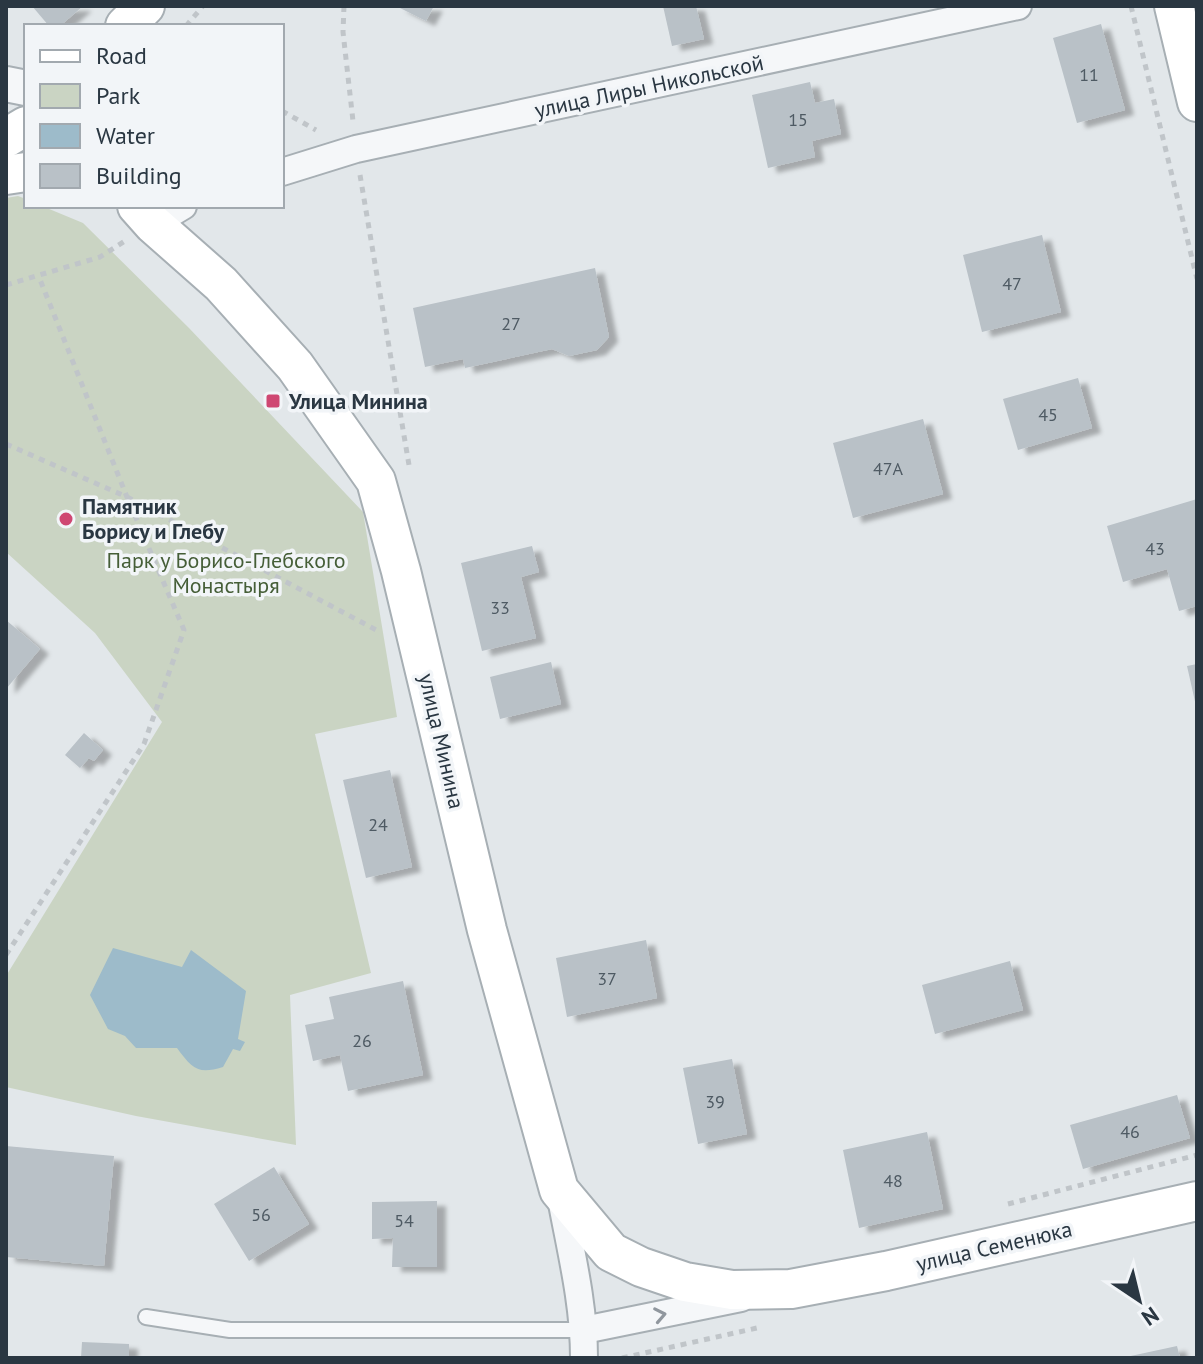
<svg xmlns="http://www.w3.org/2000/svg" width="1203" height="1364" font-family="'PT Sans',sans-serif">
	<defs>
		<filter id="shadow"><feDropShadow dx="9" dy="5" stdDeviation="2" flood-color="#0004"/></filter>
	</defs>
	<rect width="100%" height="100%" fill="#e2e7ea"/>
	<polygon fill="#cad4c3" points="18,196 26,199 26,206 42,206 83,223 189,328 363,512 397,717 315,734 371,973 290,995 296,1145 136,1116 6,1087 6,976 162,722 95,633 6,552 6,198"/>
	<path fill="#9dbbca" d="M113 948 182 967 191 950 246 991 238 1039 245 1042 240 1051 233 1049 223 1067C197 1075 192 1068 177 1048H136L125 1036 108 1029 90 995Z"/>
	<g fill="#b9c1c7" filter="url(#shadow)">
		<polygon points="32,6 83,6 60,26 49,26"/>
		<polygon points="396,6 434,6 426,21"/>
		<polygon points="663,6 696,6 704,39 672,46"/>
		<polygon points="1101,24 1125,110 1077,123 1053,38"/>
		<polygon points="810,82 815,103 834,99 841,134 812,141 815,157 768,168 752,95"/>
		<polygon points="1042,235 1061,312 982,332 963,255"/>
		<polygon points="595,268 609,337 597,350 569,356 552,349 465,368 463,359 425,367 413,308"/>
		<polygon points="1078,378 1092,428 1018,450 1003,399"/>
		<polygon points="923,419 943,494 853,518 833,443"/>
		<polygon points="1197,499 1197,606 1179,611 1167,569 1123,582 1107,526"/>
		<polygon points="532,546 539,572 521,577 536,638 482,651 461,563"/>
		<polygon points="6,620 40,649 6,689"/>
		<polygon points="551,662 561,704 500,719 490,677"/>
		<polygon points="1197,664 1197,705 1196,706 1187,666"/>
		<polygon points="84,733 103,750 94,761 89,758 80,768 65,755"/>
		<polygon points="390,770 412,867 366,878 343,780"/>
		<polygon points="646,940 657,998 567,1017 556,958"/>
		<polygon points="1010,961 1023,1010 935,1034 922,985"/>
		<polygon points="403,981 423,1075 348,1091 340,1055 313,1061 305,1025 334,1019 329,997"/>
		<polygon points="732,1059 747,1134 698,1144 683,1068"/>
		<polygon points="1177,1095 1190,1138 1083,1169 1070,1125"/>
		<polygon points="927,1132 943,1209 859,1228 843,1150"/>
		<polygon points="6,1146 114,1156 104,1266 6,1257"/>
		<polygon points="274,1167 309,1224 249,1261 214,1204"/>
		<polygon points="437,1201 437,1267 392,1267 393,1238 372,1239 372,1202"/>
		<polygon points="82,1342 129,1344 129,1358 81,1358"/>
		<polygon points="1177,1346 1180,1358 1126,1358 1126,1357"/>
	</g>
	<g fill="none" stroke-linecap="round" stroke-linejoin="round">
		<defs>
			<polyline id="service" points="146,1317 230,1330 584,1330"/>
			<g id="minor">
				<polyline points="282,172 356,149 1018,6"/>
				<polyline points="153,224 183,206"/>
				<path d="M560 1193C570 1248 584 1302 584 1358"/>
				<polyline points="584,1330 741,1298"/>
			</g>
			<polyline id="tertiary" points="6,84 26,88"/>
			<g id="secondary">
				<polyline points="1174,6 1197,102"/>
				<polyline points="125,26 145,6"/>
				<polyline points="6,138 26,126"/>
				<polyline points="6,175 26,172"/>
				<polyline points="137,206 153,224 221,284 295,366 376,481 401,571 487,930 559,1190 611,1252 641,1267 685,1282 732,1290 791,1289 886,1271 1197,1201"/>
			</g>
		</defs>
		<use href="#service" stroke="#a7afb4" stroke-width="18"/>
		<use href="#minor" stroke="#a7afb4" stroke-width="30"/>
		<use href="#tertiary" stroke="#a7afb4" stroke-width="38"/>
		<use href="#secondary" stroke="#a7afb4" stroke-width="42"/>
		<g stroke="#c0c5c9" stroke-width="5" stroke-dasharray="6 6" stroke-linecap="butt">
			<polyline points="344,6 343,32 353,121"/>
			<polyline points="1131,6 1197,279"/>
			<polyline points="186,26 203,6"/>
			<polyline points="282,111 316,130"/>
			<polyline points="360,175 409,465"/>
			<polyline points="6,285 100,257 125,241"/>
			<polyline points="6,444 127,497 380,632"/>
			<polyline points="6,955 144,744 184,630 127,497 39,277"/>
			<polyline points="1008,1204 1197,1155"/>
			<polyline points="622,1358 757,1328"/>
		</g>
		<use href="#service" stroke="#f5f7f9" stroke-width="14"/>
		<use href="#minor" stroke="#f5f7f9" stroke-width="26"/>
		<use href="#tertiary" stroke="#f5f7f9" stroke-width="34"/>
		<use href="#secondary" stroke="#fff" stroke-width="38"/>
	</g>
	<defs><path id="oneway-chevron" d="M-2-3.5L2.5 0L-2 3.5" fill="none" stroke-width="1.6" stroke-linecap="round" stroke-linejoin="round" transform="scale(2)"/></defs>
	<use stroke="#90979e" href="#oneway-chevron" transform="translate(660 1315) rotate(-11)"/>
	<g fill="#cf4772" stroke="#f2f5f8" stroke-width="3">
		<rect x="265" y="393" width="16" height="16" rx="4"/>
		<circle cx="66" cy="519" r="8"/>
	</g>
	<g text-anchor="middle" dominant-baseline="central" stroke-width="7" stroke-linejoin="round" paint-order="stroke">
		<g font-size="18" fill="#4e5a63">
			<text x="1089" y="74">11</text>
			<text x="798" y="119">15</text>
			<text x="1012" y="283">47</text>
			<text x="511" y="323">27</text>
			<text x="1048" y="414">45</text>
			<text x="888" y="468">47А</text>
			<text x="1155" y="548">43</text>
			<text x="500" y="607">33</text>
			<text x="378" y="824">24</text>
			<text x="607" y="978">37</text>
			<text x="362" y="1040">26</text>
			<text x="715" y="1101">39</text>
			<text x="1130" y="1131">46</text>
			<text x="893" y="1180">48</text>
			<text x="261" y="1214">56</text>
			<text x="404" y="1220">54</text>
		</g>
		<g font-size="22" fill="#2a3742" stroke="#f2f5f8">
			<text transform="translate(649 86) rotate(-12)">улица Лиры Никольской</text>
			<text transform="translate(442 741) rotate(77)">улица Минина</text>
			<text transform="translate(994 1246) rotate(-13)">улица Семенюка</text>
		</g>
		<g font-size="22" font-weight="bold" fill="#2a3742" stroke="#f2f5f8" text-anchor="start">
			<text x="289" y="401">Улица Минина</text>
			<text x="82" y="506">Памятник<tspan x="82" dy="25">Борису и Глебу</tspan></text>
		</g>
		<g font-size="22" fill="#455e37" stroke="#f2f5f8">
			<text x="226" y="560">Парк у Борисо-Глебского<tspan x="226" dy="25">Монастыря</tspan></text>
		</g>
	</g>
	<rect width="1203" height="1364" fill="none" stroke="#2a3742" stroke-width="16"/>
	<rect x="24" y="24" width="260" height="184" fill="#f2f5f8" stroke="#a2a9af" stroke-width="2"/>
	<rect x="40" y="50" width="40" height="12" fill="#ffffff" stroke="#a2a9af" stroke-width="2"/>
	<text x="96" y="64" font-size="24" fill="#2a3742">Road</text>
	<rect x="40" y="84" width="40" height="24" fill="#cad4c3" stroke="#a2a9af" stroke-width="2"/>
	<text x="96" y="104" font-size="24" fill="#2a3742">Park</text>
	<rect x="40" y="124" width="40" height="24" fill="#9dbbca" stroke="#a2a9af" stroke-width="2"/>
	<text x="96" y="144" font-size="24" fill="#2a3742">Water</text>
	<rect x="40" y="164" width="40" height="24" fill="#b9c1c7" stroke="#a2a9af" stroke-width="2"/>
	<text x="96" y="184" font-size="24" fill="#2a3742">Building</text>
	<g transform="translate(1139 1300) rotate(145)" stroke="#f2f5f8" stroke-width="6" paint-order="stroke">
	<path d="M0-6L14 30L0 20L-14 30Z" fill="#2a3742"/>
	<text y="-12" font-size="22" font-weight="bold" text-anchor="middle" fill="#2a3742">N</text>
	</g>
</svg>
